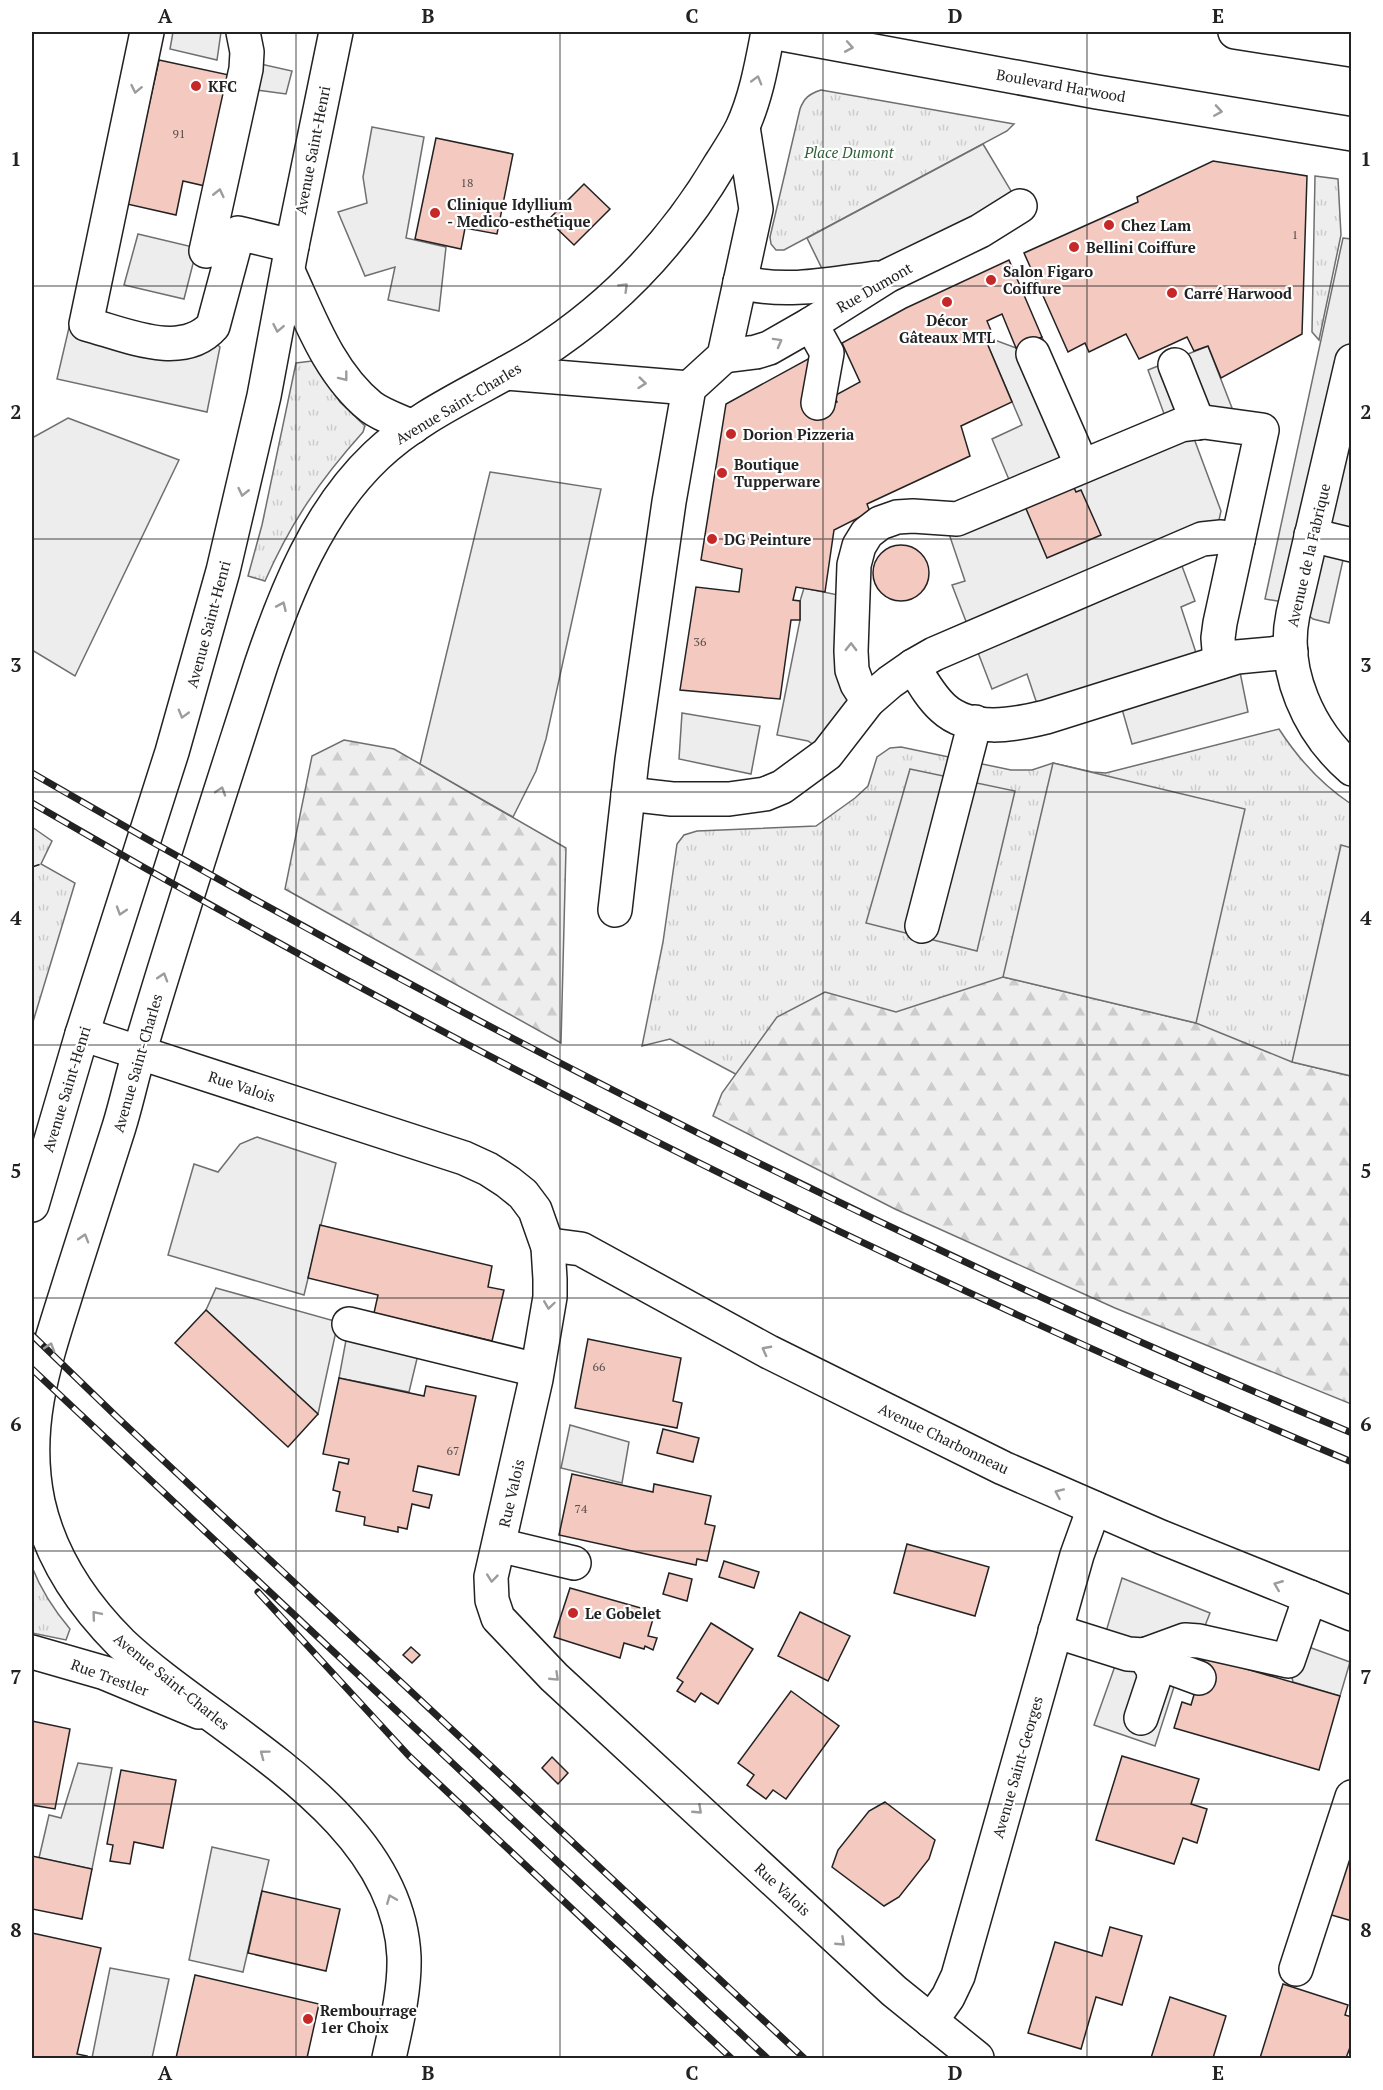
<svg xmlns="http://www.w3.org/2000/svg" width="1383" height="2090" font-family="'PT Serif',serif">
	<defs>
		<pattern id="grass-tufts" width="24" height="20" patternUnits="userSpaceOnUse" patternTransform="scale(1.5)"><rect width="24" height="20" fill="#eee"/><path d="M3 7l-1-3M5 7V3M7 7l1-3M15 17l-1-3M17 17v-4M19 17l1-3" fill="none" stroke="#ccc"/></pattern>
		<pattern id="forest-firs" width="22" height="20" patternUnits="userSpaceOnUse" patternTransform="scale(1.5)"><rect width="22" height="20" fill="#eee"/><path d="M5 1l3.5 6h-7zM16 11l3.5 6h-7z" fill="#ccc"/></pattern>
	</defs>
	<rect width="100%" height="100%" fill="#fff"/>
	<g fill="url(#grass-tufts)" stroke="#6f6f6f" stroke-width="1.5">
		<path d="M821 90 1014 124 1007 131 784 250H776L771 244 770 237 800 109C804 98 809 94 821 90Z"/>
		<polygon points="1315,176 1338,179 1341,235 1319,340 1312,332"/>
		<path d="M312 361 340 402 365 426 363 432C320 480 291 522 265 581L248 576 262 525 296 363Z"/>
		<path d="M1279 729C1299 760 1321 784 1351 804V1342L745 1079 670 1039 642 1046 663 942 677 844 684 835 697 831 816 826 855 798 868 786 877 757 890 748 901 747 1011 770H1032L1053 763 1092 772 1106 773Z"/>
		<polygon points="32,827 52,841 41,864 75,883 32,1025"/>
		<path d="M32 1567C41 1590 54 1610 70 1629L66 1640 32 1633Z"/>
	</g>
	<g fill="url(#forest-firs)" stroke="#6f6f6f" stroke-width="1.5">
		<polygon points="344,740 394,749 566,848 561,1043 285,889 312,756"/>
		<polygon points="1003,977 1196,1023 1292,1062 1351,1076 1351,1404 1115,1308 895,1209 713,1116 722,1093 777,1017 825,992 896,1012"/>
	</g>
	<g fill="#eee" stroke="#6f6f6f" stroke-width="1.5">
		<polygon points="1053,763 1245,809 1196,1023 1003,977"/>
		<polygon points="1341,845 1352,848 1351,1076 1292,1062"/>
	</g>
	<g fill="#ededed" stroke="#6f6f6f" stroke-width="1.5">
		<polygon points="173,32 221,32 217,60 170,49"/>
		<polygon points="247,61 292,71 286,94 257,90"/>
		<polygon points="372,127 424,137 406,238 446,247 439,311 388,300 395,267 365,276 338,212 367,203 363,177"/>
		<polygon points="983,144 1020,206 830,285 807,238"/>
		<polygon points="138,234 197,248 184,299 124,285"/>
		<polygon points="1343,238 1351,239 1351,524 1329,623 1313,619 1295,604 1265,599"/>
		<polygon points="71,319 206,335 220,347 207,412 57,379"/>
		<polygon points="984,336 1016,348 1042,337 1096,461 1170,430 1148,370 1208,346 1239,426 1189,425 1221,511 1215,538 1176,550 1195,601 1181,607 1201,668 1237,657 1248,712 1132,744 1118,695 1037,704 1027,674 992,689 952,585 965,581 944,519 1015,494 992,439 1022,425"/>
		<polygon points="68,418 179,460 75,676 32,650 32,438"/>
		<polygon points="490,472 601,489 546,739 536,771 513,817 420,764"/>
		<polygon points="804,588 853,598 857,684 827,754 808,741 777,735 800,620 800,601"/>
		<polygon points="682,713 760,726 751,774 679,759"/>
		<polygon points="910,769 1015,791 977,951 866,923"/>
		<polygon points="257,1137 336,1163 304,1295 168,1255 194,1164 218,1172 240,1144"/>
		<polygon points="216,1288 338,1322 318,1414 206,1310"/>
		<polygon points="349,1324 421,1342 409,1392 339,1378"/>
		<polygon points="570,1425 629,1442 622,1483 561,1468"/>
		<polygon points="1122,1578 1210,1613 1199,1641 1154,1679 1174,1687 1155,1746 1094,1725 1120,1652 1102,1645"/>
		<polygon points="1295,1642 1350,1662 1340,1696 1293,1682 1288,1661"/>
		<polygon points="78,1763 112,1768 92,1869 39,1858 49,1815 61,1818"/>
		<polygon points="212,1847 269,1860 243,1972 189,1960"/>
		<polygon points="110,1968 169,1979 152,2058 92,2058"/>
	</g>
	<g fill="#f3c9c0" stroke="#222" stroke-width="1.5">
		<polygon points="159,60 229,75 205,186 183,181 176,215 127,204"/>
		<polygon points="436,138 513,154 497,234 465,228 461,249 415,239"/>
		<polygon points="1213,161 1307,176 1302,334 1221,378 1208,346 1194,351 1187,337 1139,359 1126,334 1089,352 1085,343 1068,352 1024,253 1138,202 1137,197"/>
		<polygon points="584,184 610,209 574,245 548,220"/>
		<polygon points="1009,260 1042,337 1016,348 1002,314 987,321 992,333 984,336 1012,402 961,426 970,456 867,504 870,512 834,530 825,592 796,587 793,600 800,601 800,620 791,620 780,699 680,690 696,587 739,592 742,569 701,560 726,404 808,359 815,363 828,406 837,402 834,396 860,382 842,343 906,308"/>
		<polygon points="1072,483 1076,492 1081,490 1101,535 1047,558 1024,504"/>
		<circle cx="901" cy="573" r="28"/>
		<polygon points="320,1225 492,1266 488,1287 504,1290 492,1341 374,1313 378,1295 308,1278"/>
		<polygon points="206,1310 318,1414 288,1447 175,1343"/>
		<polygon points="588,1339 681,1358 673,1401 682,1403 677,1428 575,1408"/>
		<polygon points="339,1378 424,1396 426,1386 476,1396 459,1475 418,1466 413,1491 432,1495 429,1508 412,1504 407,1529 398,1527 398,1532 364,1525 365,1517 336,1511 340,1492 333,1490 339,1462 348,1464 349,1459 323,1454"/>
		<polygon points="663,1429 699,1438 693,1462 657,1453"/>
		<polygon points="572,1474 653,1492 654,1484 711,1496 705,1524 715,1526 707,1561 697,1559 696,1565 559,1535"/>
		<polygon points="907,1544 989,1567 975,1616 894,1593"/>
		<polygon points="724,1561 759,1572 754,1588 719,1577"/>
		<polygon points="669,1573 692,1579 687,1601 663,1594"/>
		<polygon points="570,1588 655,1612 648,1636 657,1638 653,1650 645,1646 644,1649 624,1643 620,1658 554,1637"/>
		<polygon points="800,1612 850,1636 828,1681 778,1656"/>
		<polygon points="711,1623 753,1649 718,1704 701,1693 695,1702 677,1691 683,1682 677,1678"/>
		<polygon points="411,1647 420,1655 412,1663 403,1655"/>
		<polygon points="1205,1657 1340,1696 1319,1770 1174,1728 1182,1702 1191,1705"/>
		<polygon points="791,1691 839,1726 786,1799 773,1790 766,1799 747,1785 754,1775 738,1763"/>
		<polygon points="32,1721 70,1729 55,1809 32,1805"/>
		<polygon points="1122,1756 1199,1779 1191,1804 1207,1809 1197,1843 1183,1838 1174,1864 1096,1840"/>
		<polygon points="552,1757 568,1773 558,1784 542,1768"/>
		<polygon points="121,1770 176,1780 163,1848 134,1842 130,1864 110,1861 113,1845 107,1844"/>
		<polygon points="885,1802 935,1840 929,1859 899,1897 884,1906 832,1867 838,1850 869,1811"/>
		<polygon points="1352,1839 1352,1921 1328,1914"/>
		<polygon points="32,1856 92,1869 82,1919 32,1909"/>
		<polygon points="262,1891 340,1909 326,1971 248,1953"/>
		<polygon points="1110,1927 1142,1936 1122,2005 1096,1997 1081,2049 1028,2033 1055,1942 1102,1956"/>
		<polygon points="32,1933 101,1948 77,2054 87,2056 86,2058 32,2058"/>
		<polygon points="195,1975 319,2004 307,2058 176,2058"/>
		<polygon points="1283,1984 1348,2005 1345,2015 1352,2017 1352,2042 1346,2058 1260,2058"/>
		<polygon points="1170,1997 1226,2016 1213,2058 1151,2058"/>
	</g>
	<g fill="none" stroke-linecap="round" stroke-linejoin="round">
		<defs>
			<g id="minor">
				<path d="M147 32 86 324C124 334 182 361 213 326L238 233 292 246"/>
				<polyline points="206,251 246,69 247,52 243,32"/>
				<path d="M740 282C785 294 831 284 876 278"/>
				<polyline points="811,324 827,353 818,403"/>
				<polyline points="1033,354 1082,466"/>
				<polyline points="724,356 756,352 769,348 811,324 887,276 980,231 1020,206"/>
				<path d="M1352 361 1293 614C1281 671 1309 732 1352 769"/>
				<polyline points="1175,365 1198,423"/>
				<polyline points="506,373 689,388"/>
				<polyline points="1311,535 1352,545"/>
				<path d="M913 666C922 681 930 696 943 708 970 733 1014 725 1046 717L1237 657 1291 652"/>
				<polyline points="868,701 857,684 852,670 851,651 854,565 859,546 867,533 880,523 897,517 913,516 957,519 1181,425 1204,422 1262,430 1220,623 1218,638 1220,662"/>
				<polyline points="628,794 672,799 729,799 765,794 782,787 827,754 868,701 890,682 913,666 934,654 1202,539 1221,537 1238,540"/>
				<polyline points="615,910 632,760 669,502 689,388 724,356 756,209 743,127"/>
				<polyline points="922,926 975,722"/>
				<polyline points="82,1034 464,1158 488,1169 508,1182 523,1194 535,1210 548,1247 550,1279 550,1297 536,1379 491,1577 492,1600 498,1618 554,1677 894,1991 977,2058"/>
				<polyline points="548,1247 558,1246 581,1249 769,1352 1003,1468 1161,1537 1352,1614"/>
				<polyline points="349,1324 537,1370"/>
				<polyline points="499,1545 574,1563"/>
				<polyline points="1055,1631 1128,1654 1144,1655 1185,1640 1199,1641 1288,1661 1310,1597"/>
				<polyline points="32,1652 105,1673 199,1712"/>
				<polyline points="1144,1655 1161,1664 1199,1678"/>
				<polyline points="1141,1718 1154,1679 1153,1669 1144,1655"/>
				<polyline points="1296,1969 1352,1797"/>
				<polyline points="931,2021 948,1997 958,1976 1077,1555 1094,1508"/>
			</g>
			<g id="major">
				<path d="M288 271C310 319 329 373 371 407 383 416 400 421 413 427"/>
				<polyline points="32,1205 82,1034 172,752 223,571 264,396 292,246 336,32"/>
				<path d="M389 2058C396 2026 405 1990 404 1957 398 1812 214 1731 121 1643 82 1604 50 1556 38 1502 21 1421 48 1353 71 1278 87 1227 103 1177 119 1127 127 1101 132 1076 140 1050 178 921 220 793 261 665 286 591 318 511 376 456 422 412 484 388 537 355 614 306 675 241 721 163 728 152 736 140 742 128 756 98 762 63 768 32"/>
			</g>
			<g id="highway">
				<polyline points="771,32 1097,92 1352,134"/>
				<polyline points="1235,32 1352,50"/>
			</g>
		</defs>
		<use href="#minor" stroke="#222" stroke-width="36"/>
		<use href="#major" stroke="#222" stroke-width="36"/>
		<use href="#highway" stroke="#222" stroke-width="36"/>
		<use href="#minor" stroke="#fff" stroke-width="33"/>
		<use href="#major" stroke="#fff" stroke-width="33"/>
		<use href="#highway" stroke="#fff" stroke-width="33"/>
		<defs>
			<g id="rail">
				<path d="M32 773C457 1020 897 1243 1352 1433"/>
				<path d="M32 803C457 1051 898 1271 1352 1462"/>
				<polyline points="32,1335 119,1419 804,2058"/>
				<polyline points="32,1369 767,2058"/>
				<polyline points="258,1592 409,1756 731,2058"/>
			</g>
		</defs>
		<use href="#rail" stroke="#222" stroke-width="7"/>
		<use href="#rail" stroke="#fff" stroke-width="4.5" stroke-dasharray="14" stroke-linecap="butt"/>
		<polyline stroke="#222" stroke-width="1.5" stroke-dasharray="8 3" stroke-linecap="butt" points="32,867 41,864"/>
	</g>
	<defs><path id="oneway-chevron" d="M-2-3.5L2.5 0L-2 3.5" fill="none" stroke-width="1.6" stroke-linecap="round" stroke-linejoin="round" transform="scale(1.5)"/></defs>
	<g stroke="#9c9c9c">
		<use href="#oneway-chevron" transform="translate(849 47) rotate(10)"/>
		<use href="#oneway-chevron" transform="translate(757 80) rotate(-74)"/>
		<use href="#oneway-chevron" transform="translate(136 89) rotate(102)"/>
		<use href="#oneway-chevron" transform="translate(1218 111) rotate(9)"/>
		<use href="#oneway-chevron" transform="translate(219 193) rotate(-77)"/>
		<use href="#oneway-chevron" transform="translate(624 287) rotate(-45)"/>
		<use href="#oneway-chevron" transform="translate(278 328) rotate(101)"/>
		<use href="#oneway-chevron" transform="translate(778 342) rotate(-29)"/>
		<use href="#oneway-chevron" transform="translate(344 377) rotate(52)"/>
		<use href="#oneway-chevron" transform="translate(642 383) rotate(6)"/>
		<use href="#oneway-chevron" transform="translate(243 492) rotate(103)"/>
		<use href="#oneway-chevron" transform="translate(282 606) rotate(-66)"/>
		<use href="#oneway-chevron" transform="translate(851 647) rotate(-89)"/>
		<use href="#oneway-chevron" transform="translate(183 714) rotate(106)"/>
		<use href="#oneway-chevron" transform="translate(221 791) rotate(-72)"/>
		<use href="#oneway-chevron" transform="translate(121 911) rotate(108)"/>
		<use href="#oneway-chevron" transform="translate(163 977) rotate(-73)"/>
		<use href="#oneway-chevron" transform="translate(84 1238) rotate(-73)"/>
		<use href="#oneway-chevron" transform="translate(549 1305) rotate(98)"/>
		<use href="#oneway-chevron" transform="translate(50 1347) rotate(-73)"/>
		<use href="#oneway-chevron" transform="translate(766 1350) rotate(-152)"/>
		<use href="#oneway-chevron" transform="translate(1059 1493) rotate(-156)"/>
		<use href="#oneway-chevron" transform="translate(492 1578) rotate(96)"/>
		<use href="#oneway-chevron" transform="translate(1278 1585) rotate(-158)"/>
		<use href="#oneway-chevron" transform="translate(96 1615) rotate(-130)"/>
		<use href="#oneway-chevron" transform="translate(555 1677) rotate(44)"/>
		<use href="#oneway-chevron" transform="translate(264 1754) rotate(-143)"/>
		<use href="#oneway-chevron" transform="translate(698 1810) rotate(43)"/>
		<use href="#oneway-chevron" transform="translate(391 1899) rotate(-112)"/>
		<use href="#oneway-chevron" transform="translate(841 1942) rotate(43)"/>
	</g>
	<path fill="none" stroke="#222" stroke-width="1.5" stroke-opacity="0.55" d="M296 32V2058M560 32V2058M823 32V2058M1087 32V2058M32 286H1352M32 539H1352M32 792H1352M32 1045H1352M32 1298H1352M32 1551H1352M32 1804H1352"/>
	<g fill="#c62828" stroke="#fff" stroke-width="2">
		<circle cx="196" cy="86" r="6"/>
		<circle cx="435" cy="213" r="6"/>
		<circle cx="1109" cy="225" r="6"/>
		<circle cx="1074" cy="247" r="6"/>
		<circle cx="991" cy="280" r="6"/>
		<circle cx="1172" cy="293" r="6"/>
		<circle cx="947" cy="302" r="6"/>
		<circle cx="731" cy="434" r="6"/>
		<circle cx="722" cy="473" r="6"/>
		<circle cx="712" cy="539" r="6"/>
		<circle cx="573" cy="1613" r="6"/>
		<circle cx="308" cy="2019" r="6"/>
	</g>
	<g text-anchor="middle" dominant-baseline="central" stroke-width="4.5" stroke-linejoin="round" paint-order="stroke">
		<g font-size="12" fill="#564c4a">
			<text x="179" y="133">91</text>
			<text x="467" y="182">18</text>
			<text x="1295" y="234">1</text>
			<text x="700" y="641">36</text>
			<text x="599" y="1366">66</text>
			<text x="453" y="1450">67</text>
			<text x="581" y="1508">74</text>
		</g>
		<g font-size="15" fill="#222" stroke="#fff">
			<text transform="translate(1061 85) rotate(10)">Boulevard Harwood</text>
			<text transform="translate(312 150) rotate(-79)">Avenue Saint-Henri</text>
			<text transform="translate(874 287) rotate(-30)">Rue Dumont</text>
			<text transform="translate(458 403) rotate(-31)">Avenue Saint-Charles</text>
			<text transform="translate(1308 555) rotate(-77)">Avenue de la Fabrique</text>
			<text transform="translate(208 624) rotate(-75)">Avenue Saint-Henri</text>
			<text transform="translate(137 1063) rotate(-74)">Avenue Saint-Charles</text>
			<text transform="translate(242 1086) rotate(18)">Rue Valois</text>
			<text transform="translate(66 1089) rotate(-73)">Avenue Saint-Henri</text>
			<text transform="translate(944 1438) rotate(26)">Avenue Charbonneau</text>
			<text transform="translate(511 1493) rotate(-77)">Rue Valois</text>
			<text transform="translate(110 1677) rotate(20)">Rue Trestler</text>
			<text transform="translate(172 1681) rotate(39)">Avenue Saint-Charles</text>
			<text transform="translate(1017 1767) rotate(-74)">Avenue Saint-Georges</text>
			<text transform="translate(783 1889) rotate(43)">Rue Valois</text>
		</g>
		<g font-size="15" font-weight="bold" fill="#222" stroke="#fff" text-anchor="start">
			<text x="208" y="86">KFC</text>
			<text x="447" y="204">Clinique Idyllium<tspan x="447" dy="17">- Medico-esthetique</tspan></text>
			<text x="1121" y="225">Chez Lam</text>
			<text x="1086" y="247">Bellini Coiffure</text>
			<text x="1003" y="271">Salon Figaro<tspan x="1003" dy="17">Coiffure</tspan></text>
			<text x="1184" y="293">Carré Harwood</text>
			<text x="947" y="320" text-anchor="middle">Décor<tspan x="947" dy="17">Gâteaux MTL</tspan></text>
			<text x="743" y="434">Dorion Pizzeria</text>
			<text x="734" y="464">Boutique<tspan x="734" dy="17">Tupperware</tspan></text>
			<text x="724" y="539">DG Peinture</text>
			<text x="585" y="1613">Le Gobelet</text>
			<text x="320" y="2010">Rembourrage<tspan x="320" dy="17">1er Choix</tspan></text>
		</g>
		<g font-size="15" font-style="italic" fill="#2f5e38" stroke="#fff">
			<text x="849" y="152">Place Dumont</text>
		</g>
	</g>
	<rect width="1383" height="2090" fill="none" stroke="#ffffff" stroke-width="66"/>
	<rect x="33" y="33" width="1317" height="2024" fill="none" stroke="#222" stroke-width="2"/>
	<g font-size="20" text-anchor="middle" font-weight="bold" fill="#222">
		<text x="165" y="23">A</text>
		<text x="428" y="23">B</text>
		<text x="692" y="23">C</text>
		<text x="955" y="23">D</text>
		<text x="1218" y="23">E</text>
		<text x="16" y="166">1</text>
		<text x="1366" y="166">1</text>
		<text x="16" y="419">2</text>
		<text x="1366" y="419">2</text>
		<text x="16" y="672">3</text>
		<text x="1366" y="672">3</text>
		<text x="16" y="925">4</text>
		<text x="1366" y="925">4</text>
		<text x="16" y="1178">5</text>
		<text x="1366" y="1178">5</text>
		<text x="16" y="1431">6</text>
		<text x="1366" y="1431">6</text>
		<text x="16" y="1684">7</text>
		<text x="1366" y="1684">7</text>
		<text x="16" y="1937">8</text>
		<text x="1366" y="1937">8</text>
		<text x="165" y="2080">A</text>
		<text x="428" y="2080">B</text>
		<text x="692" y="2080">C</text>
		<text x="955" y="2080">D</text>
		<text x="1218" y="2080">E</text>
	</g>
</svg>
